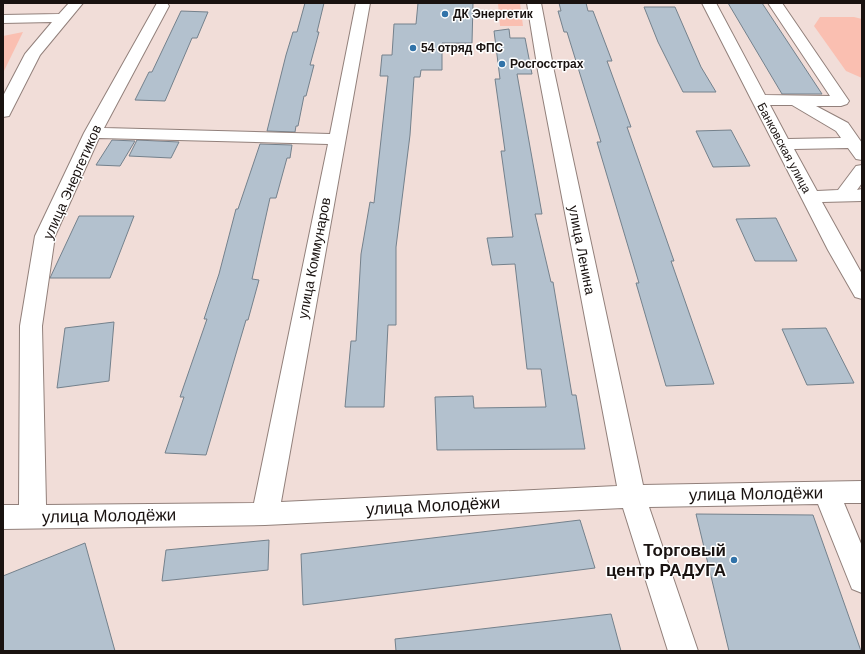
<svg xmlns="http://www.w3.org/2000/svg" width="865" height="654" font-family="Helvetica,sans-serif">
	<rect width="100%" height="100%" fill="#f1ddd8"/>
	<g fill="#fabfb1">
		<polygon points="498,3 520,3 523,26 500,26"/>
		<polygon points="820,17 854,17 862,19 862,78 846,71 814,26"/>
		<polygon points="23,32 3,73 3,36"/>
	</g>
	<g fill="#b3c1ce" stroke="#74818c">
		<polygon points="305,3 324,3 317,32 319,32 310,65 314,65 306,96 304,96 298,126 296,126 295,132 267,131 286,55 293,32 297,32"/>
		<polygon points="418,3 473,3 472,43 442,43 442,70 421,70 420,77 414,77 410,135 396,247 396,325 388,325 384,407 345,407 351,341 356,341 361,254 370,202 374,203 388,76 380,76 382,55 392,55 394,24 416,24"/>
		<polygon points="559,3 586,3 588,11 593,11 612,61 607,61 631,127 627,127 674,261 671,261 714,384 666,386 636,283 639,283 597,142 601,142 567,32 564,32 558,11 561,11"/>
		<polygon points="728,3 762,3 822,94 782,94"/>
		<polygon points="644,7 675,7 701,67 716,92 683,92 658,42"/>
		<polygon points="181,11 208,12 197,38 192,38 165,101 135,100 149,72 152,72"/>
		<polygon points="509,29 510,38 525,38 532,74 517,74 542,214 535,214 551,282 553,282 572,395 576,395 585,449 437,450 435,397 473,396 474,408 546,407 541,369 527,369 515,264 492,265 487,238 513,237 501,151 505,151 495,79 500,79 494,31"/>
		<polygon points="731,130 750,166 713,167 696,131"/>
		<polygon points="112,140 135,141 120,166 96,165"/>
		<polygon points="137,140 179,142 171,158 129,156"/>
		<polygon points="260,144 292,145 290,158 287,158 276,198 270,198 252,279 259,280 248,320 246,320 206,455 165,453 184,397 180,397 207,319 204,319 219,274 236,209 238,209"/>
		<polygon points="79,216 134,216 110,278 50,278"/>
		<polygon points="776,218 797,261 755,261 736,219"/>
		<polygon points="114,322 109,381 57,388 65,328"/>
		<polygon points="826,328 854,383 807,385 782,329"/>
		<polygon points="696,514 813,515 861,651 729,651"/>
		<polygon points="580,520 595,568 303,605 301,554"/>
		<polygon points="269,540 268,570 162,581 166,550"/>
		<polygon points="85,543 115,651 3,651 3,576"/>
		<polygon points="611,614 621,651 396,651 395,639"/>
	</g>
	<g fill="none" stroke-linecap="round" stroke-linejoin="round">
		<defs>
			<g id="minor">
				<polygon points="69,3 83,3 40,55 11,112 9,116 3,117 3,96 25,54 52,22 3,23 3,15 59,14"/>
				<path d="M157 3H167L169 6 104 128 330 134 356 3H370L281 502 617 486 538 71 527 3H541L554 71 643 485 862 481V503H844L862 546V593L852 589 818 504 649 507 698 651H668L623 508 265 525 3 529V505H19L20 326 35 236 84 133ZM99 138 328 144 254 503 46 505 42 326 55 236Z"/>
				<path d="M702 3H716L765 95 830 96 768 3H782L849 101 847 104 841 106H816L848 123 862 143V160L856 159 848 148 794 149 817 191 838 190 856 166 862 165V183L857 190 862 189V201L822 202 862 274V299L855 297 828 250ZM770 105H792L836 131 841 138 788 139Z"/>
			</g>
		</defs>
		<use href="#minor" stroke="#92807b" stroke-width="2"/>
		<use href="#minor" fill="#fff" fill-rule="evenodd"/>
	</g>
	<g fill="#3173a9" stroke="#fff" stroke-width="1.5">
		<circle cx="445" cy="14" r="4"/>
		<circle cx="413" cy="48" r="4"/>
		<circle cx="502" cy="64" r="4"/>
		<circle cx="734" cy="560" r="4"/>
	</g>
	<g text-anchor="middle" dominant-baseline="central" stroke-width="3" stroke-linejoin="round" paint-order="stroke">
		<g font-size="12" font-weight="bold" fill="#191210" stroke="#fff" text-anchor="start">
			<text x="453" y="14">ДК Энергетик</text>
			<text x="421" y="48">54 отряд ФПС</text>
			<text x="510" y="64">Росгосстрах</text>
		</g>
		<g font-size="12" fill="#191210" stroke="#fff">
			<text transform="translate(784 148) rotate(62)">Банковская улица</text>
		</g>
		<g font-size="14" fill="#191210" stroke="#fff">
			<text transform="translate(72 182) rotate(-66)">улица Энергетиков</text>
			<text transform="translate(582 250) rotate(79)">улица Ленина</text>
			<text transform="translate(314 258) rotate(-79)">улица Коммунаров</text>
		</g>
		<g font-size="17" fill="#191210" stroke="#fff">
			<text transform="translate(756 494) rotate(-1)">улица Молодёжи</text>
			<text transform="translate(433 506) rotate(-3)">улица Молодёжи</text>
			<text transform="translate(109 516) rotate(-1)">улица Молодёжи</text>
		</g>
		<g font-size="17" font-weight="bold" fill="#191210" stroke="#fff" text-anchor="end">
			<text x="726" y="550">Торговый<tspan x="726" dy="20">центр РАДУГА</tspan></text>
		</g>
	</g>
	<rect width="865" height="654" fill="none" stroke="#191210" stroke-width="8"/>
</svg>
